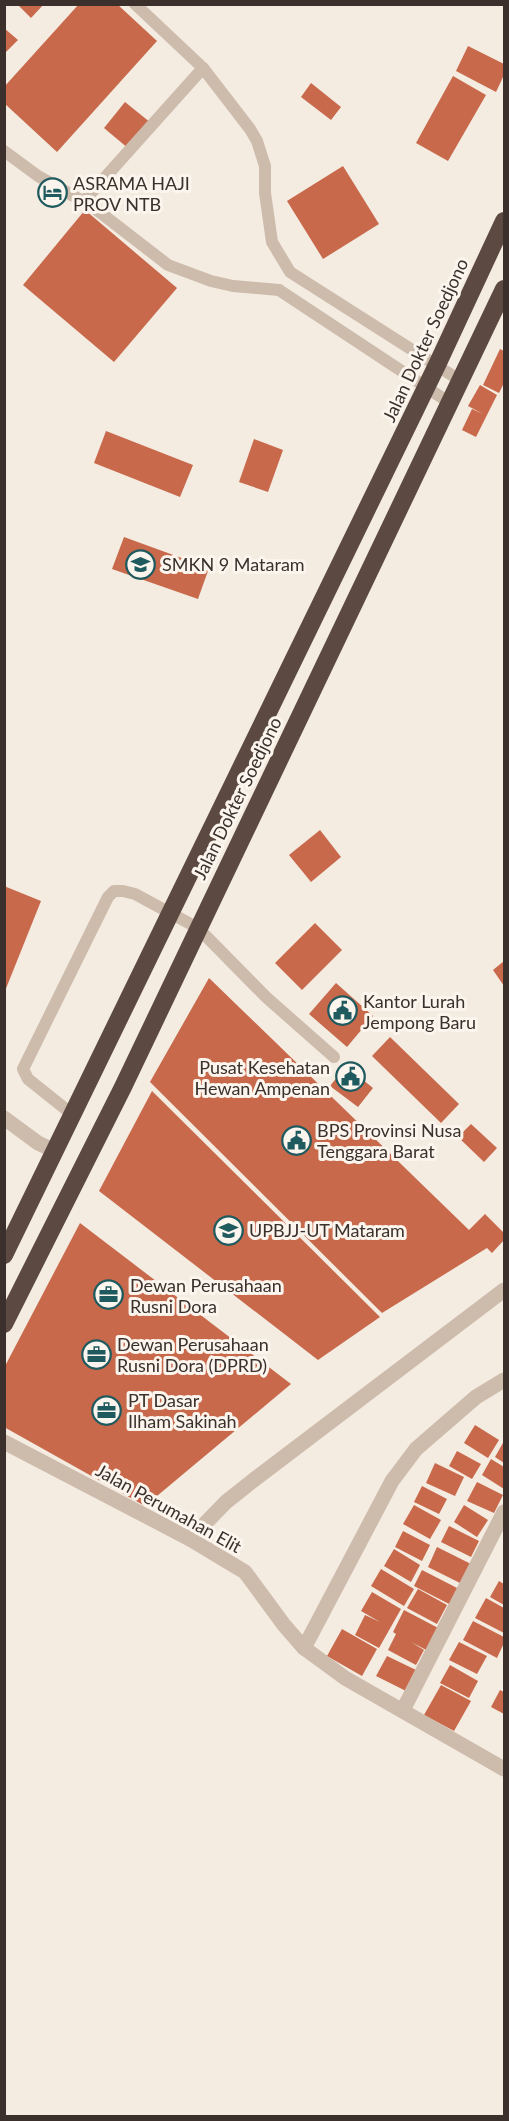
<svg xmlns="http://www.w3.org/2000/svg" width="509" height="2121" font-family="Lato,sans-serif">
	<rect width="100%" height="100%" fill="#f4ebe1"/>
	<g fill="#c8694b">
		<polygon points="17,4 44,4 31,18"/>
		<polygon points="79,4 117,4 157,41 57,152 4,103 4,87"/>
		<polygon points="4,28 18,40 4,54"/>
		<polygon points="468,46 504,64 504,75 496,92 456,71"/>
		<polygon points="453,76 486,95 448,161 416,143"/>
		<polygon points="311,83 341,107 331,120 301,97"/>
		<polygon points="125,102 151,123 129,149 104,128"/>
		<polygon points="343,166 379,224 323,259 287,201"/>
		<polygon points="85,210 177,288 114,362 23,285"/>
		<polygon points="500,349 504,351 504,383 499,393 483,385"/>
		<polygon points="480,385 497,395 476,437 462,430 472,409 483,414 468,406"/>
		<polygon points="106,431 193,465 180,497 94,463"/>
		<polygon points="254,439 283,450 268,492 239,482"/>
		<polygon points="124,537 209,568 198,599 112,569"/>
		<polygon points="320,830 341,857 311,882 289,855"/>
		<polygon points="4,886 41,901 5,991 4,991"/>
		<polygon points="315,923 342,950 302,990 275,963"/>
		<polygon points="504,961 504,986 493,970"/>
		<polygon points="209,978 469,1230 485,1214 504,1233 504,1240 492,1253 487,1248 382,1313 150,1082"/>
		<polygon points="336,983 373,1016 347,1047 309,1014"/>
		<polygon points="390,1037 459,1104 441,1123 372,1056"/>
		<polygon points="346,1066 373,1088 358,1107 330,1086"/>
		<polygon points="152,1091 380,1317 318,1360 99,1191"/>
		<polygon points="471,1124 497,1148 484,1162 458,1137"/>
		<polygon points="80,1223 291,1384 145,1506 4,1427 4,1368"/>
		<polygon points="475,1425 499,1440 488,1458 464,1443"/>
		<polygon points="504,1441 504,1463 495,1457"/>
		<polygon points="457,1451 481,1464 472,1479 449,1466"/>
		<polygon points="491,1459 504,1467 504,1489 482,1475"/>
		<polygon points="435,1463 464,1477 455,1496 426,1483"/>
		<polygon points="477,1482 503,1495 494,1513 467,1501"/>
		<polygon points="422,1486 447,1499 439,1514 414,1502"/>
		<polygon points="414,1505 441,1520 430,1539 403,1524"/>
		<polygon points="464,1505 488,1520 477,1537 454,1522"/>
		<polygon points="449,1526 479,1541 471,1557 441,1542"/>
		<polygon points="403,1531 430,1545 422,1561 395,1547"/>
		<polygon points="437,1547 473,1565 464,1585 428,1567"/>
		<polygon points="394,1549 420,1565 411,1582 384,1566"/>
		<polygon points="381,1569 414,1589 404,1606 371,1586"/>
		<polygon points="422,1570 461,1590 453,1606 414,1586"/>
		<polygon points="499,1581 504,1584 504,1605 490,1597"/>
		<polygon points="418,1589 447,1605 437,1624 407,1608"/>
		<polygon points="372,1592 401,1609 379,1648 355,1635 365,1615 380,1622 361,1611"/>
		<polygon points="486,1598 504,1608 504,1633 475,1618"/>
		<polygon points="404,1610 442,1630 430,1652 411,1642 424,1650 416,1665 388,1650 396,1634 393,1632"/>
		<polygon points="473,1621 504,1637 504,1643 497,1658 463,1640"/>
		<polygon points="342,1629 377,1649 362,1676 327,1656"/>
		<polygon points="459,1642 487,1656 477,1674 449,1660"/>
		<polygon points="387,1656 416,1670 406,1691 376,1676"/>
		<polygon points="450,1665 478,1681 469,1698 440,1683"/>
		<polygon points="441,1685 471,1701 454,1731 424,1715"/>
		<polygon points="500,1690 504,1692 504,1714 491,1707"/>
	</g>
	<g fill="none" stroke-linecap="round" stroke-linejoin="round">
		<g stroke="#cdbbac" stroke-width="12">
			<polyline points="135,4 203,68 250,129 257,141 265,166 265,193 272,242 290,272 461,381"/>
			<polyline points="4,151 38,176 93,207 168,265 211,281 233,286 279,290"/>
			<polyline points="83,202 203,68"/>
			<polyline points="279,290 450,403"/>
			<polyline points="73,1115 28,1079 23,1069 108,897 114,891 123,891 135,894 198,928 266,997 334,1057"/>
		</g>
		<g stroke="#cdbbac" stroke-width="15">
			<polyline points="4,1118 38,1143 55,1151"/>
			<polyline points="4,1442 190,1539 245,1572 284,1625 304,1648 345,1678 504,1769"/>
			<polyline points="190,1539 226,1502 255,1479 504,1290"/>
			<polyline points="304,1648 392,1481 416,1449 476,1397 504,1380"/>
			<polyline points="403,1710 504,1512"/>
		</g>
		<g stroke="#5c4a42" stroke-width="18">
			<polyline points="4,1255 437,365 504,221"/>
			<polyline points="4,1324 123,1087 504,289"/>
		</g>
	</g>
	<defs>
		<symbol id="hotel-ring" viewBox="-11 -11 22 22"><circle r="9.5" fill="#fbf5ee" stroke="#1f5a5e" stroke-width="1.5"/><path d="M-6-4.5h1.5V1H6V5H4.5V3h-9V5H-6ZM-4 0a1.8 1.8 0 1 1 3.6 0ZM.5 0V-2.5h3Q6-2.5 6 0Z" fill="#1f5a5e"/></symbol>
		<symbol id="school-ring" viewBox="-11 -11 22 22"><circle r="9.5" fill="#fbf5ee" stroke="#1f5a5e" stroke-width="1.5"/><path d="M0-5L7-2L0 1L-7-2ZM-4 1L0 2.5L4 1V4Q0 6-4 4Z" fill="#1f5a5e"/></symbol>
		<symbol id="civic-ring" viewBox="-11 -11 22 22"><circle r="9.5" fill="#fbf5ee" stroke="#1f5a5e" stroke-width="1.5"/><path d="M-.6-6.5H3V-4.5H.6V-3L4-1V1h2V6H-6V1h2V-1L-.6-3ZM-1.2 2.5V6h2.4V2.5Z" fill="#1f5a5e"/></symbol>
		<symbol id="university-ring" viewBox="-11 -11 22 22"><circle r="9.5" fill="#fbf5ee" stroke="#1f5a5e" stroke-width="1.5"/><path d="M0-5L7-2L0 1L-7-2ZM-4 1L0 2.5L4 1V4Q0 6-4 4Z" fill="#1f5a5e"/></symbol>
		<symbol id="office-ring" viewBox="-11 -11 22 22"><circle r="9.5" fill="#fbf5ee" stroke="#1f5a5e" stroke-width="1.5"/><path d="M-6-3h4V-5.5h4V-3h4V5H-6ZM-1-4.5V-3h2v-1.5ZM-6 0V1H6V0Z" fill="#1f5a5e"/></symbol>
	</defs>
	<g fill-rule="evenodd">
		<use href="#hotel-ring" x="36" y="176" width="33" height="33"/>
		<use href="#school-ring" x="124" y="548" width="33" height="33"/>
		<use href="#civic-ring" x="326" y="994" width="33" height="33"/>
		<use href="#civic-ring" x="334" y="1060" width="33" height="33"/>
		<use href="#civic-ring" x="280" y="1124" width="33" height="33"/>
		<use href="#university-ring" x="212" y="1214" width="33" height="33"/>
		<use href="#office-ring" x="92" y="1278" width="33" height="33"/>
		<use href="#office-ring" x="80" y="1338" width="33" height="33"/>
		<use href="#office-ring" x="90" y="1394" width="33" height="33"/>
	</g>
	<g text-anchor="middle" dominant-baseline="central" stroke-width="6" stroke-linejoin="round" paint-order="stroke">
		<g font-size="18" fill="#3b302b" stroke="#fbf5ee" text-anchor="start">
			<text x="73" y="183">ASRAMA HAJI<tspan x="73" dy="21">PROV NTB</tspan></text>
			<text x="162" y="564">SMKN 9 Mataram</text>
			<text x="363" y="1001">Kantor Lurah<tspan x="363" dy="21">Jempong Baru</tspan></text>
			<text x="330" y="1067" text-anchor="end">Pusat Kesehatan<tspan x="330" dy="21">Hewan Ampenan</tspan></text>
			<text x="317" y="1130">BPS Provinsi Nusa<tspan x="317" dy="21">Tenggara Barat</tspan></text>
			<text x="249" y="1230">UPBJJ-UT Mataram</text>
			<text x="130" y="1285">Dewan Perusahaan<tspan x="130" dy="21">Rusni Dora</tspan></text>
			<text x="117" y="1344">Dewan Perusahaan<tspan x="117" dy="21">Rusni Dora (DPRD)</tspan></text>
			<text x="128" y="1400">PT Dasar<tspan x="128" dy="21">Ilham Sakinah</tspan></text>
		</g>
		<g font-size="18" fill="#3b302b" stroke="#fbf5ee">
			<text transform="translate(425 340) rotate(-65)">Jalan Dokter Soedjono</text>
			<text transform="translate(237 798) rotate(-64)">Jalan Dokter Soedjono</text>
			<text transform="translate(169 1508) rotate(29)">Jalan Perumahan Elit</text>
		</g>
	</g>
	<rect width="509" height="2121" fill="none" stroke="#3b302b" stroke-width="12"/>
</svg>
